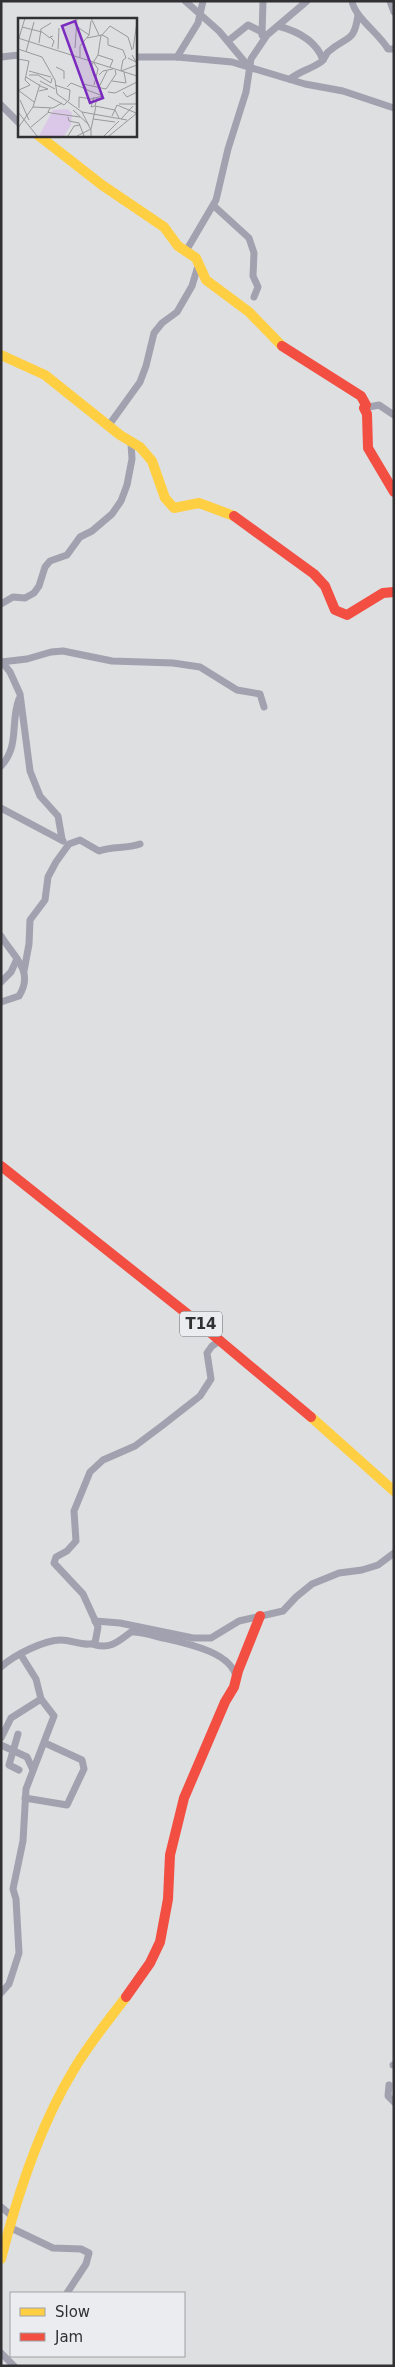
<svg xmlns="http://www.w3.org/2000/svg" width="395" height="2367" font-family="'DejaVu Sans',sans-serif">
	<rect width="100%" height="100%" fill="#dedfe1"/>
	<g fill="none" stroke-linecap="round" stroke-linejoin="round">
		<g stroke="#a2a1af" stroke-width="7">
			<polyline points="185,1 219,31 249,67"/>
			<path d="M352 1C355 18 379 33 388 49H394"/>
			<polyline points="390,1 394,12"/>
			<path d="M278 26C297 31 316 40 323 60"/>
			<polyline points="262,35 263,1"/>
			<polyline points="228,41 248,25 262,32"/>
			<polyline points="1,57 19,55"/>
			<polyline points="135,57 177,57 232,62 305,84 343,91 394,108"/>
			<polyline points="177,57 198,23 203,1"/>
			<path d="M290 79C300 71 311 69 321 62 325 59 325 55 328 52 347 35 354 44 358 15"/>
			<polyline points="1,105 19,123"/>
			<polyline points="214,206 249,238 254,253 253,276 258,287 254,297"/>
			<polyline points="186,251 216,200 228,149 246,92 251,59 267,35 307,1"/>
			<polyline points="364,408 379,405 394,415"/>
			<polyline points="109,425 140,382 146,366 154,333 162,323 177,312 192,286 198,266"/>
			<polyline points="1,604 13,597 25,598 34,593 39,586 45,567 50,561 67,555 80,537 92,531 112,514 121,501 127,485 132,459 131,443"/>
			<polyline points="1,662 27,659 51,652 63,651 112,661 173,663 200,667 237,690 260,694 264,707"/>
			<polyline points="2,662 10,672 20,694 30,771 40,796 58,816 62,839"/>
			<path d="M1 766C20 746 10 722 19 699"/>
			<polyline points="1,808 63,841"/>
			<path d="M1 936C13 956 35 971 19 996L1 1002"/>
			<path d="M24 971 29 944 30 920 45 900 48 877 56 862 69 844 80 840 99 851C113 846 126 849 140 844"/>
			<polyline points="1,982 11,972 17,959"/>
			<polyline points="95,1621 120,1623 193,1638 211,1638 239,1621 283,1611 296,1597 312,1584 339,1573 362,1570 378,1565 394,1553"/>
			<path d="M92 1644C110 1650 118 1642 131 1632 141 1631 149 1635 159 1637 180 1642 233 1651 236 1678"/>
			<path d="M1 1667C14 1655 44 1640 61 1640 73 1640 83 1647 95 1643L98 1627 83 1594 54 1563 56 1557 67 1551 76 1541 74 1511 90 1472 103 1460 135 1446 163 1425 200 1396 211 1379 207 1353 212 1346 221 1340"/>
			<polyline points="18,1734 9,1765 19,1770"/>
			<polyline points="1,1738 11,1718 41,1699"/>
			<polyline points="1,1745 27,1757 33,1770"/>
			<polyline points="25,1798 67,1805 84,1769 82,1760 45,1743"/>
			<polyline points="1,1993 9,1984 19,1953 16,1899 13,1889 23,1841 26,1789 54,1716 41,1699 36,1679 21,1655"/>
			<polyline points="393,2065 394,2065"/>
			<polyline points="389,2085 388,2096 394,2102"/>
			<polyline points="1,2207 12,2216"/>
			<polyline points="9,2227 53,2248 81,2249 89,2253 86,2264 67,2293"/>
			<polyline points="1,2353 14,2366"/>
		</g>
		<g stroke="#ffcf43" stroke-width="10">
			<polyline points="38,135 102,185 164,227 178,246 196,258 206,280 249,312 282,346"/>
			<polyline points="1,355 45,375 120,435 140,447 152,461 165,498 174,508 199,503 234,516"/>
			<polyline points="311,1417 394,1491"/>
			<path d="M1 2259C17 2196 39 2127 73 2071 88 2045 108 2021 126 1997"/>
		</g>
		<g stroke="#f24e42" stroke-width="10">
			<polyline points="282,346 361,396 366,405 364,408 367,414 368,448 394,492"/>
			<polyline points="234,516 314,574 325,586 335,610 347,615 383,593 394,592"/>
			<polyline points="1,1166 200,1324 311,1417"/>
			<polyline points="126,1997 150,1963 160,1942 168,1899 170,1855 184,1798 225,1702 234,1687 238,1671 260,1616"/>
		</g>
	</g>
	<g text-anchor="middle" dominant-baseline="central" stroke-width="4.5" stroke-linejoin="round" paint-order="stroke">
		<rect fill="#eaecf0" stroke="#68696c" stroke-width="1" x="180" y="1311.5" width="42" height="25" rx="4"/>
		<g font-size="15" font-weight="bold" fill="#313133">
			<text x="201" y="1324">T14</text>
		</g>
	</g>
	<g transform="translate(18 18)">
		<rect width="119" height="119" fill="#dedfe1"/>
		<path d="M49 91 54 95 53 107 46 118H21L35 92Z" fill="#dbc8e9"/>
		<path fill="none" stroke="#99999b" stroke-width="1" d="M73 0 81 17M58 8 71 17M4 9 24 14 32 20M84 17 90 20V27L105 32 108 40 105 42 103 52M0 20 119 58M1 20 7 0M69 20 84 17 92 8 110 19 114 32M21 25 23 11 33 5M34 29 36 23 32 19 35 18M57 30 59 0M0 31 24 39 37 62 39 76 64 94 109 102M40 31 41 10M115 31 119 4M8 34 16 4M80 37 83 17M62 39V28L71 17 73 3M110 40 118 44 114 37M0 41 11 43 7 62 12 67 1 72M38 49 46 53V61M11 53 33 59M103 53 119 47M11 57H20L33 65 34 60M81 57 85 53 95 51M76 58 73 48 80 37 95 42 92 49M8 59 21 67M22 63 37 71M94 63 108 65 106 54M76 67 80 51 76 45M49 69 53 65 68 71M81 69 89 53M0 72 16 84M21 73 30 71 22 68M90 74 97 75 119 64M105 74 109 79 119 74M30 78 46 87 51 82 52 72 37 67M76 79 73 89 77 88 79 80M2 82 11 102M101 86H119M77 88 97 92 101 100M15 89 35 90 44 85M32 90 30 94 33 95 62 99M61 90V79L73 81 85 78 69 72 65 66 88 71 98 56 97 52M55 92 71 107M0 94 19 118M64 94 73 112V118M94 98 99 87 118 95M50 99 51 103 61 105 66 118M75 101 97 104M103 101 115 88M13 109 31 94M0 110 15 89 22 66M50 118 56 108 62 107M59 118 73 111 78 88M86 118 101 103M91 118 119 95"/>
		<path fill="#7b2cbf" fill-opacity="0.15" stroke="#7b2cbf" stroke-width="2.5" d="M57 3 85 80 72 85 44 8Z"/>
		<rect width="119" height="119" fill="none" stroke="#313133" stroke-width="2.5"/>
	</g>
	<rect width="395" height="2367" fill="none" stroke="#313133" stroke-width="5"/>
	<rect x="10" y="2292" width="175" height="65" fill="#eaecf0" stroke="#a0a1a4"/>
	<rect x="20" y="2308" width="25" height="8" fill="#ffcf43" stroke="#a0a1a4"/>
	<text x="55" y="2317" font-size="15" fill="#313133">Slow</text>
	<rect x="20" y="2333" width="25" height="8" fill="#f24e42" stroke="#a0a1a4"/>
	<text x="55" y="2342" font-size="15" fill="#313133">Jam</text>
</svg>
